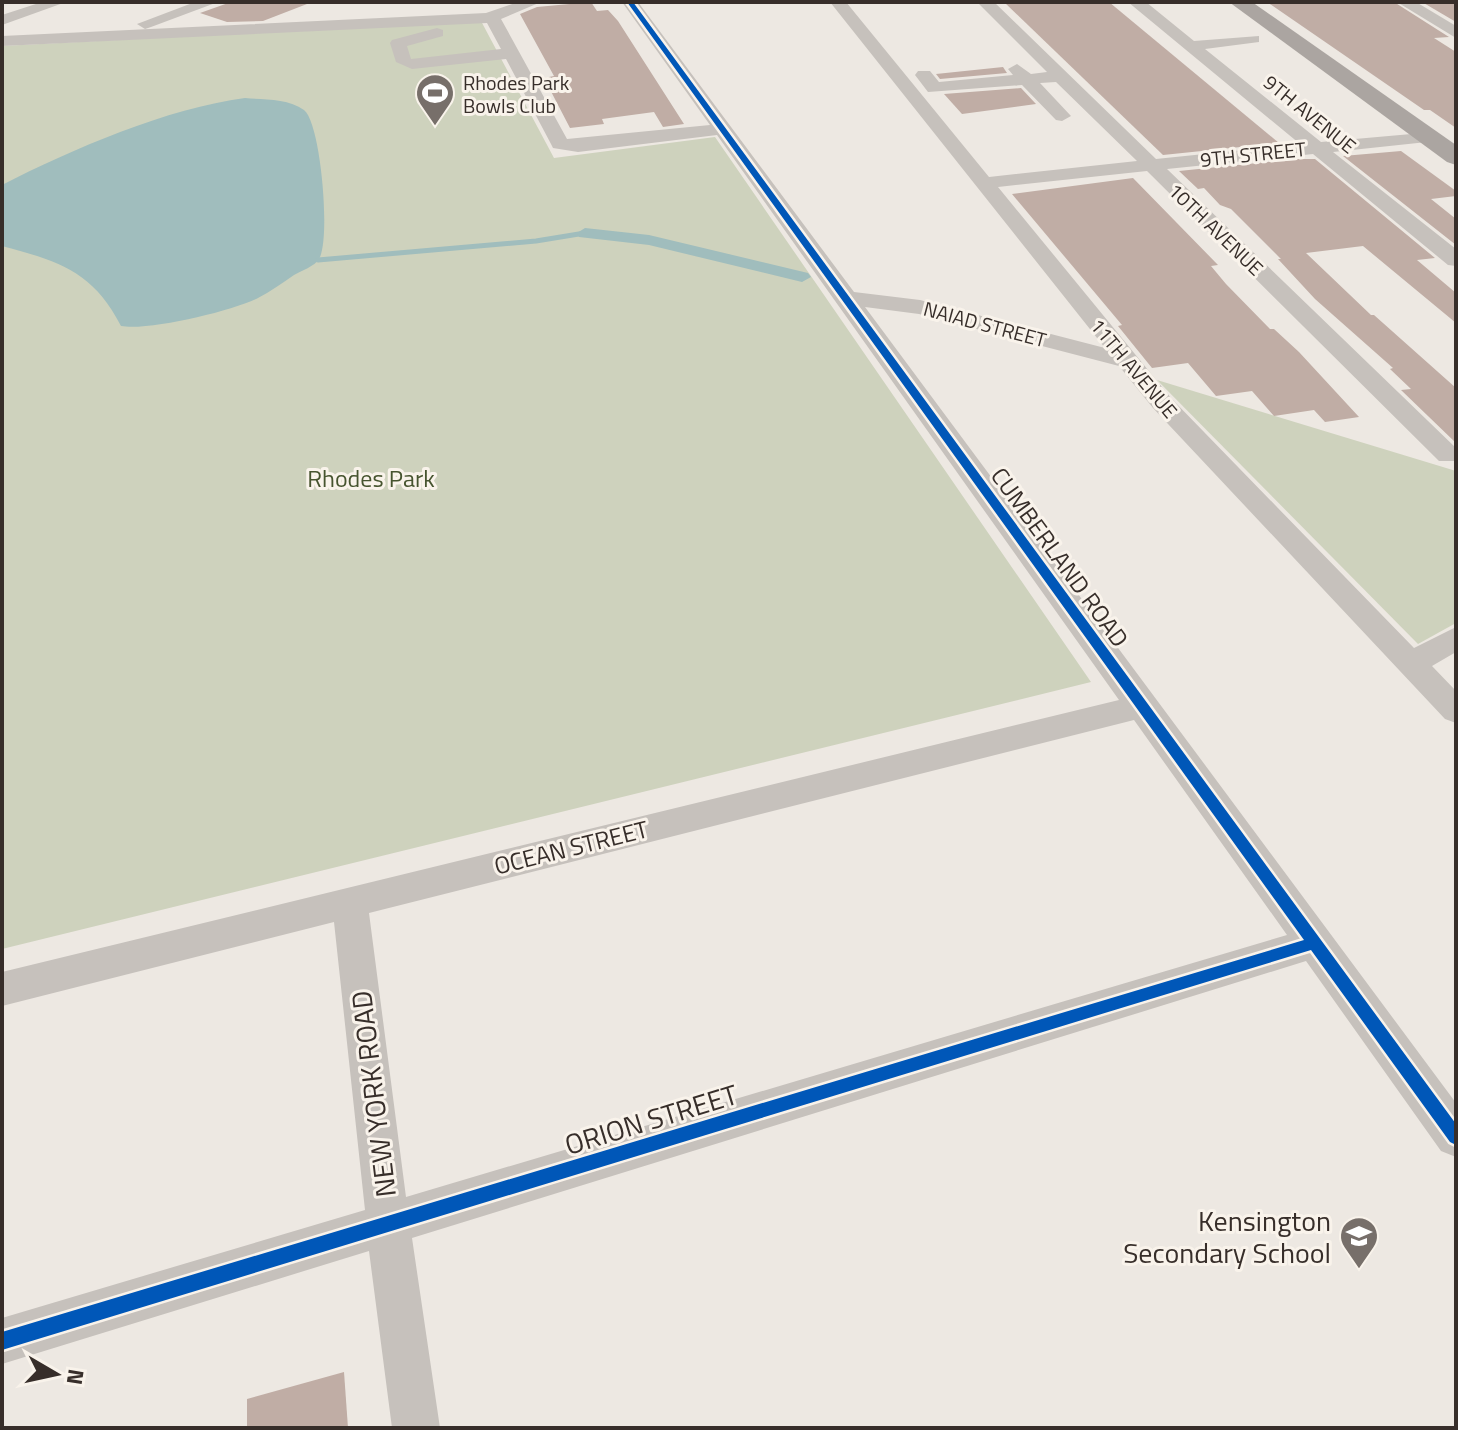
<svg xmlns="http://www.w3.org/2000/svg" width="1458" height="1430" font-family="'Titillium Web',sans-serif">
	<rect width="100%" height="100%" fill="#ede8e2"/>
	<g fill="#ced2bd">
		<polygon points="481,21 554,158 715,137 1091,682 2,949 2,46"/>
		<polygon points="1157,380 1456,471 1456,623 1418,644"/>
	</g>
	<path fill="#a0bdbd" d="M245 98C264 100 288 98 304 110 321 123 331 240 319 259 315 266 301 271 294 275 282 283 270 292 258 298 232 311 149 331 121 326 93 271 58 261 2 246V185C72 149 168 108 245 98Z"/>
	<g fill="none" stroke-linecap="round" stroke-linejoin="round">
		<polyline stroke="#a0bdbd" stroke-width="5" points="318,260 536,241 585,233"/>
		<polygon fill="#a0bdbd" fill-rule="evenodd" points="585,228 649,235 808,273 811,277 802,282 649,245 579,237 577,233"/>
	</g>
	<g fill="#c0ada5">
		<polygon points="231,2 307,2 307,4 263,21 227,22 200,13"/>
		<polygon points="591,2 597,11 608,10 618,21 684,124 663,127 654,112 602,119 604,124 570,128 544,78 554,76 520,14 537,7"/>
		<polygon points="1004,2 1109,2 1279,143 1163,155"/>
		<polygon points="1267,2 1394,2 1449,37 1434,38 1456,52 1456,128 1430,110 1424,110"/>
		<polygon points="1422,2 1456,2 1456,22"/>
		<polygon points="1003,67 1007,73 940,79 936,74"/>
		<polygon points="1021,88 1036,104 962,114 944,94"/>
		<polygon points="1401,151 1456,191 1456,196 1431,199 1456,219 1456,245 1343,156"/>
		<polygon points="1298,159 1315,159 1435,258 1417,260 1456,293 1456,323 1363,246 1306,253 1371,315 1374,315 1456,388 1456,443 1401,390 1411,389 1390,369 1393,368 1315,299 1278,259 1281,259 1231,209 1220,205 1204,188 1198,189 1179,171"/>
		<polygon points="1133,178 1218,265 1211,266 1226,284 1270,329 1274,329 1299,352 1359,417 1325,422 1314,410 1274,416 1252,391 1216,396 1188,363 1152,368 1118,326 1122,325 1012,194"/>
		<polygon points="344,1372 348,1428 247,1428 247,1399"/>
	</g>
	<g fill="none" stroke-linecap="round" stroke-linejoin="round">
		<g fill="#c6c1bc" fill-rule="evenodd">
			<polygon points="42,2 66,2 2,25 2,15"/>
			<polygon points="195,2 218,2 151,27 145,29 137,24"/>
			<path d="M518 2H541L501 19 567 139 710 125 622 2H638L854 292 920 300 1105 348 830 2H846L989 177 1137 161 1056 82 1040 83 1071 116 1062 121 1056 120 1022 85 928 92 915 75 918 71H930L939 82 1013 75 1008 69 1017 64 1031 74 1047 72 977 2H994L1156 159 1300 144 1128 2H1146L1194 41 1259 36V42L1205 49 1321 142 1434 132 1436 136 1434 140 1427 142 1333 152 1456 249V266L1448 265 1313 154 1167 169 1456 448V461H1439L1147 171 998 187 1171 398 1414 648 1456 627V652L1432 666 1456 691V723L1445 719 1153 408 1119 366 919 314 865 307 1456 1103V1157L1441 1151 1306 961 412 1238 440 1428H392L369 1251 2 1364V1318L365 1210 334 922 2 1006V972L1119 700 717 135 578 152 553 148 551 144 506 59 412 69 396 62 390 43 392 40 437 28 443 30V36L407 46 411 59 501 49 487 23 2 46V36L486 13ZM1134 720 1287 935 406 1197 369 913Z"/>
			<polygon points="1397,2 1416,2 1456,26 1456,38"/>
		</g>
		<polygon fill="#aba5a1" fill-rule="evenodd" points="1229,2 1252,2 1456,145 1456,165 1447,162"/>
		<defs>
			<polygon id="cycleway" points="627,2 633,2 1456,1124 1456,1145 1450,1142 1311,950 2,1350 2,1332 1304,940"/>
		</defs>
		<use href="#cycleway" stroke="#f9f3eb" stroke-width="5"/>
		<use href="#cycleway" fill="#0057b8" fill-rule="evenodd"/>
	</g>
	<defs>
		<symbol id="stadium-pin" viewBox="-11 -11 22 30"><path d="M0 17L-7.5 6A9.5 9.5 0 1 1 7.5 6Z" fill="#776f6a" stroke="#f9f3eb"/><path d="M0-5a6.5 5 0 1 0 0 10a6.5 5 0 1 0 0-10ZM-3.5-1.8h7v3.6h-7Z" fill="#fff"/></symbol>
		<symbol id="school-pin" viewBox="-11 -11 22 30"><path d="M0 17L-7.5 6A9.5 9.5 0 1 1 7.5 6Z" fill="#776f6a" stroke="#f9f3eb"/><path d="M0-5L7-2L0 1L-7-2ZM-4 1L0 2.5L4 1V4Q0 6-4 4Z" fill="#fff"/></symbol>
	</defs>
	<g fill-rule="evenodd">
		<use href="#stadium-pin" x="413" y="71" width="44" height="60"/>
		<use href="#school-pin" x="1337" y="1214" width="44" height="60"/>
	</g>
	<g text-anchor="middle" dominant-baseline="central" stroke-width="6" stroke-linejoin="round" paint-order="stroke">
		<g font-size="20" fill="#372e2a" stroke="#f9f3eb" text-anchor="start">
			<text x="463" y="82">Rhodes Park<tspan x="463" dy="23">Bowls Club</tspan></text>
		</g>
		<g font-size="20" fill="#372e2a" stroke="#f9f3eb">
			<text transform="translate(1310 114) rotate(39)">9TH AVENUE</text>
			<text transform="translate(1253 154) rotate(-6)">9TH STREET</text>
			<text transform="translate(1216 229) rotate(44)">10TH AVENUE</text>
			<text transform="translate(985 324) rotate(15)">NAIAD STREET</text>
			<text transform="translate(1134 368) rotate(50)">11TH AVENUE</text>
		</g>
		<g font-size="24" fill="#46542f" stroke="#f9f3eb">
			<text x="371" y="478">Rhodes Park</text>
		</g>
		<g font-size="24" fill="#372e2a" stroke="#f9f3eb">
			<text transform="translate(1060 557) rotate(54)">CUMBERLAND ROAD</text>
			<text transform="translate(571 847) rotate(-14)">OCEAN STREET</text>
		</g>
		<g font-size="28" fill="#372e2a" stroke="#f9f3eb">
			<text transform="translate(373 1094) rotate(-97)">NEW YORK ROAD</text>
			<text transform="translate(651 1119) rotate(-17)">ORION STREET</text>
		</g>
		<g font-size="28" fill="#372e2a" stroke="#f9f3eb" text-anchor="end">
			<text x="1331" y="1220">Kensington<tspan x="1331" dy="32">Secondary School</tspan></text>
		</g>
	</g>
	<rect width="1458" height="1430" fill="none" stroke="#372e2a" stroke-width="8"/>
	<g transform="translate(56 1374) rotate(99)" stroke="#f9f3eb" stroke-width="6" paint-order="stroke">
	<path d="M0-6L14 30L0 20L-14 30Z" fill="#372e2a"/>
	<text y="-12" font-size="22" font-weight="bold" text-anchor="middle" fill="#372e2a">N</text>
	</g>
</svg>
